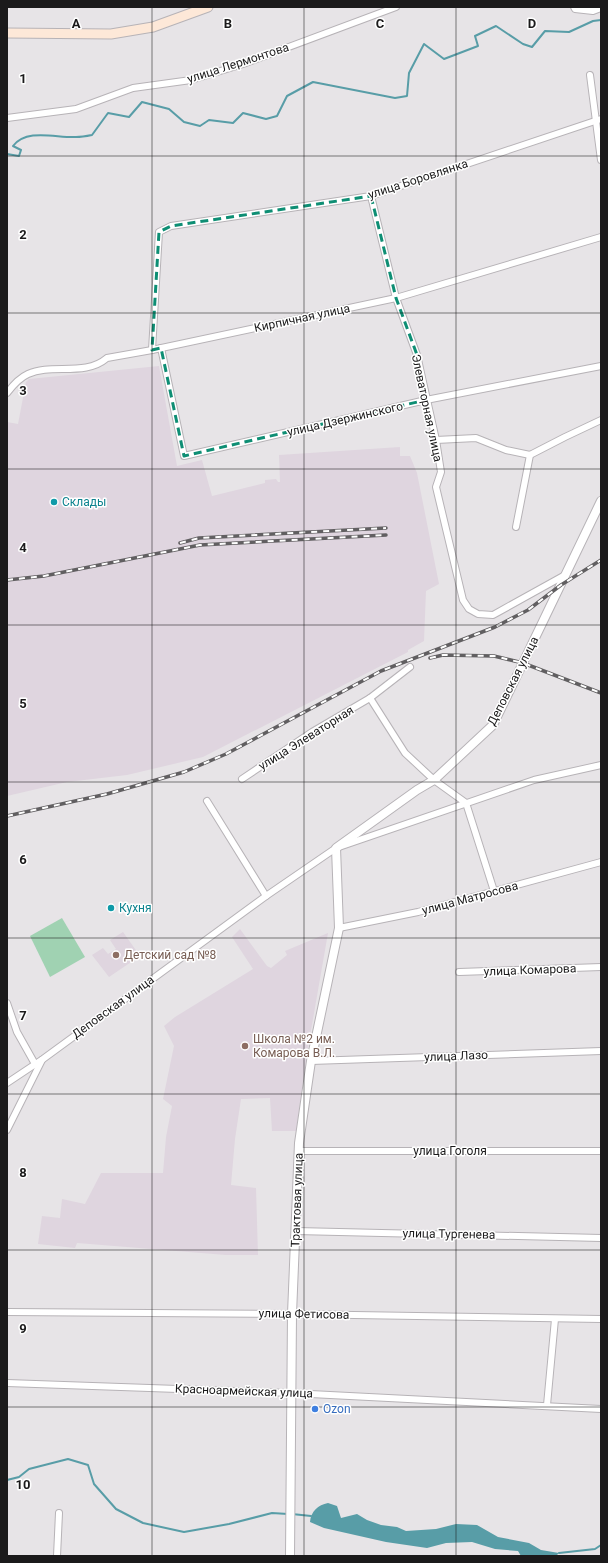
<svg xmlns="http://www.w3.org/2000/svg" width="608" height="1563" font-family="Roboto,sans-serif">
	<rect width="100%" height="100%" fill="#e7e4e7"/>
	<g fill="#dfd5df">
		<polygon points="159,366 177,466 202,460 212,496 265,483 265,480 276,479 278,482 280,482 279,455 400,447 400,456 410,456 417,473 439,584 426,591 424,641 408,650 408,652 203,757 127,775 67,782 7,796 7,422 18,424 26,382 29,379"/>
		<polygon points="240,929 267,966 271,968 287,955 285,951 328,933 306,1059 296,1131 272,1131 270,1098 241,1099 235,1139 231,1185 256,1188 258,1255 226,1255 77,1243 75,1248 38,1244 42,1216 60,1218 62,1199 85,1204 101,1173 163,1173 166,1137 172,1106 163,1099 174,1046 164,1026 175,1017 253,969 232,937"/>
		<polygon points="123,932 140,956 109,977 92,955 103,948 108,954 116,949 110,940"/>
	</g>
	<polygon fill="#a0d2b2" points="62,918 85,957 50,977 30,936"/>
	<path fill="#589da7" d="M328 1503 337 1506 341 1518 357 1514 367 1520 381 1525 397 1527 406 1531 436 1529 456 1524 477 1525 498 1537 529 1543 541 1550 559 1553 556 1556H521L518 1551 495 1549 472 1542 446 1543 427 1548 386 1542 324 1528 310 1522C311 1511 318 1505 328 1503Z"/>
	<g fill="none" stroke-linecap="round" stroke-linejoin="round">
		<g stroke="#589da7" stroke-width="2">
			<path d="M7 154 19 156 21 150 13 146C27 128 56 138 76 137 81 137 87 136 92 135L108 113 129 117 142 102 169 109 184 122 200 126 209 120 233 123 243 113 266 119 277 116 287 96 313 82 395 98 407 96 409 73 424 44 444 59 478 46 475 36 496 26 523 44 532 47 545 31 569 32 593 21 601 20"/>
			<polyline points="7,1480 19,1477 29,1469 68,1459 88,1465 94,1484 116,1509 143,1523 184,1532 229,1524 272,1513 288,1514"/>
			<polyline points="292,1514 311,1516"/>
			<polyline points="559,1553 595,1549 601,1545"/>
		</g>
		<defs>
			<g id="minor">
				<polyline points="574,7 575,9 593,11 601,8"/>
				<polyline points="590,75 601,160"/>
				<polyline points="7,118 76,109 133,88 191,80 243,64 396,7"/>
				<polyline points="371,196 396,298 417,355 436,440 441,472 436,487 463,600 469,609 478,614 493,615 565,575"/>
				<polyline points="161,348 184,456 426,400 601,366"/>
				<polyline points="152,350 159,232 171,226 371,196 601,119"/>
				<path d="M7 393C13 385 19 378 28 374 52 363 85 377 107 358L152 350 396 298 601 237"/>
				<polyline points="436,440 476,438 506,450 530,455 565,437 601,420"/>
				<polyline points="516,527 530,455"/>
				<polyline points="410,667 370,698 405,753 434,780 466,803 494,891"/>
				<polyline points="242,779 312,732 370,698"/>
				<polyline points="207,801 266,896"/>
				<polyline points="339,928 418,912 601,862"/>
				<polyline points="459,972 601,967"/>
				<polyline points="7,1003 17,1032 35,1064"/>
				<polyline points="311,1061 601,1051"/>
				<polyline points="7,1083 43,1059 266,896 336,848 534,780 601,765"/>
				<polyline points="7,1130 42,1060"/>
				<polyline points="299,1151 601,1151"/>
				<polyline points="296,1231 601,1238"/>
				<polyline points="7,1312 292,1314 601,1319"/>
				<polyline points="7,1383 291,1393 601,1409"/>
				<polyline points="547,1405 555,1319"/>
				<polyline points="57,1556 59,1513"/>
			</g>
			<polyline id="tertiary" points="290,1556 292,1314 299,1143 311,1061 339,928 336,848 417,790 434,780 493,725 601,501"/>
			<polyline id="secondary" points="7,33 111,34 153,27 208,7"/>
		</defs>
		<use href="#minor" stroke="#b7b3b7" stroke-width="8"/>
		<use href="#tertiary" stroke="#b7b3b7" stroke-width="10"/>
		<use href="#secondary" stroke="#b7b3b7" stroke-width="11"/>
		<use href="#minor" stroke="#fff" stroke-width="6"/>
		<use href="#tertiary" stroke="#fff" stroke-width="8"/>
		<use href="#secondary" stroke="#fde8d8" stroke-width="9"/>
		<defs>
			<g id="rail">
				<polyline points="180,543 199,538 386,528"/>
				<polyline points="7,580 44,576 200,545 386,535"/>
				<polyline points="430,658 443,655 494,656 523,663 601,693"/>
				<polyline points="7,816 107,794 184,772 226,754 381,671 495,627 528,610 561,585 601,560"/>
			</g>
		</defs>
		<use href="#rail" stroke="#615f61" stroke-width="3.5"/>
		<use href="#rail" stroke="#fff" stroke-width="2" stroke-dasharray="6" stroke-linecap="butt"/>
	</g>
	<path fill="none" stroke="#0e8e74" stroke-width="3" stroke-dasharray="8 5" stroke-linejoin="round" d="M371 196 396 298 417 355 426 400 184 456 161 348 152 350 159 232 171 226Z"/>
	<path fill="none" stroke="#1b1a1b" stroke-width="1" stroke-opacity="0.55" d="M152 7V1556M304 7V1556M456 7V1556M7 156H601M7 313H601M7 469H601M7 625H601M7 782H601M7 938H601M7 1094H601M7 1250H601M7 1407H601"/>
	<g fill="#0f9aa8" stroke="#fff" stroke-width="1.5">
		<circle cx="54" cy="502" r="4"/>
		<circle cx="111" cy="908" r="4"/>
	</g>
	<g fill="#8d6e63" stroke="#fff" stroke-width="1.5">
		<circle cx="116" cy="955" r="4"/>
		<circle cx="245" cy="1046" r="4"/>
	</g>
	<circle fill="#3f7fe0" stroke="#fff" stroke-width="1.5" cx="315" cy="1409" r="4"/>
	<g text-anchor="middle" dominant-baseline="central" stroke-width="3" stroke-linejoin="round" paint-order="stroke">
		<g font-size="12" fill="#1b1a1b" stroke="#fff">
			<text transform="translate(238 63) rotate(-18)">улица Лермонтова</text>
			<text transform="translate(418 179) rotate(-18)">улица Боровлянка</text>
			<text transform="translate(302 318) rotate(-12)">Кирпичная улица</text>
			<text transform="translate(427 408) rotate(78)">Элеваторная улица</text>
			<text transform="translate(345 419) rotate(-13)">улица Дзержинского</text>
			<text transform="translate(513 681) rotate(-63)">Деповская улица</text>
			<text transform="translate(306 738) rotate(-32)">улица Элеваторная</text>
			<text transform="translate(470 898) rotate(-15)">улица Матросова</text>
			<text transform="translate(530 970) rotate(-2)">улица Комарова</text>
			<text transform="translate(113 1007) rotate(-36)">Деповская улица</text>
			<text transform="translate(456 1056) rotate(-2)">улица Лазо</text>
			<text x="450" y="1151">улица Гоголя</text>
			<text transform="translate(297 1200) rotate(-88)">Трактовая улица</text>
			<text transform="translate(449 1234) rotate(1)">улица Тургенева</text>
			<text transform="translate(304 1314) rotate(1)">улица Фетисова</text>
			<text transform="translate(244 1391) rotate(2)">Красноармейская улица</text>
		</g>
		<g font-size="12" fill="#0d838f" stroke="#fff" text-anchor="start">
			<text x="62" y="502">Склады</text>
			<text x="119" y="908">Кухня</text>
		</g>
		<g font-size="12" fill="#785e54" stroke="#fff" text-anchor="start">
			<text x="124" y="955">Детский сад №8</text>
			<text x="253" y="1039">Школа №2 им.<tspan x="253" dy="14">Комарова В.Л.</tspan></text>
		</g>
		<g font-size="12" fill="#366cbe" stroke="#fff" text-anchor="start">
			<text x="323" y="1409">Ozon</text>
		</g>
	</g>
	<g font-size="13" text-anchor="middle" font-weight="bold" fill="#1b1a1b" stroke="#fff" stroke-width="3" stroke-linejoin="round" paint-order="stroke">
		<text x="76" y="28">A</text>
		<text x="228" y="28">B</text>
		<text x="380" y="28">C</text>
		<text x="532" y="28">D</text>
		<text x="23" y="83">1</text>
		<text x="23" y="239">2</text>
		<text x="23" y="395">3</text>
		<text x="23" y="552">4</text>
		<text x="23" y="708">5</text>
		<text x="23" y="864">6</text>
		<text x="23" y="1020">7</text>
		<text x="23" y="1177">8</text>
		<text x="23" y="1333">9</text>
		<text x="23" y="1489">10</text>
	</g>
	<rect width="608" height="1563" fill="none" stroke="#1b1a1b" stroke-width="16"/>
</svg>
